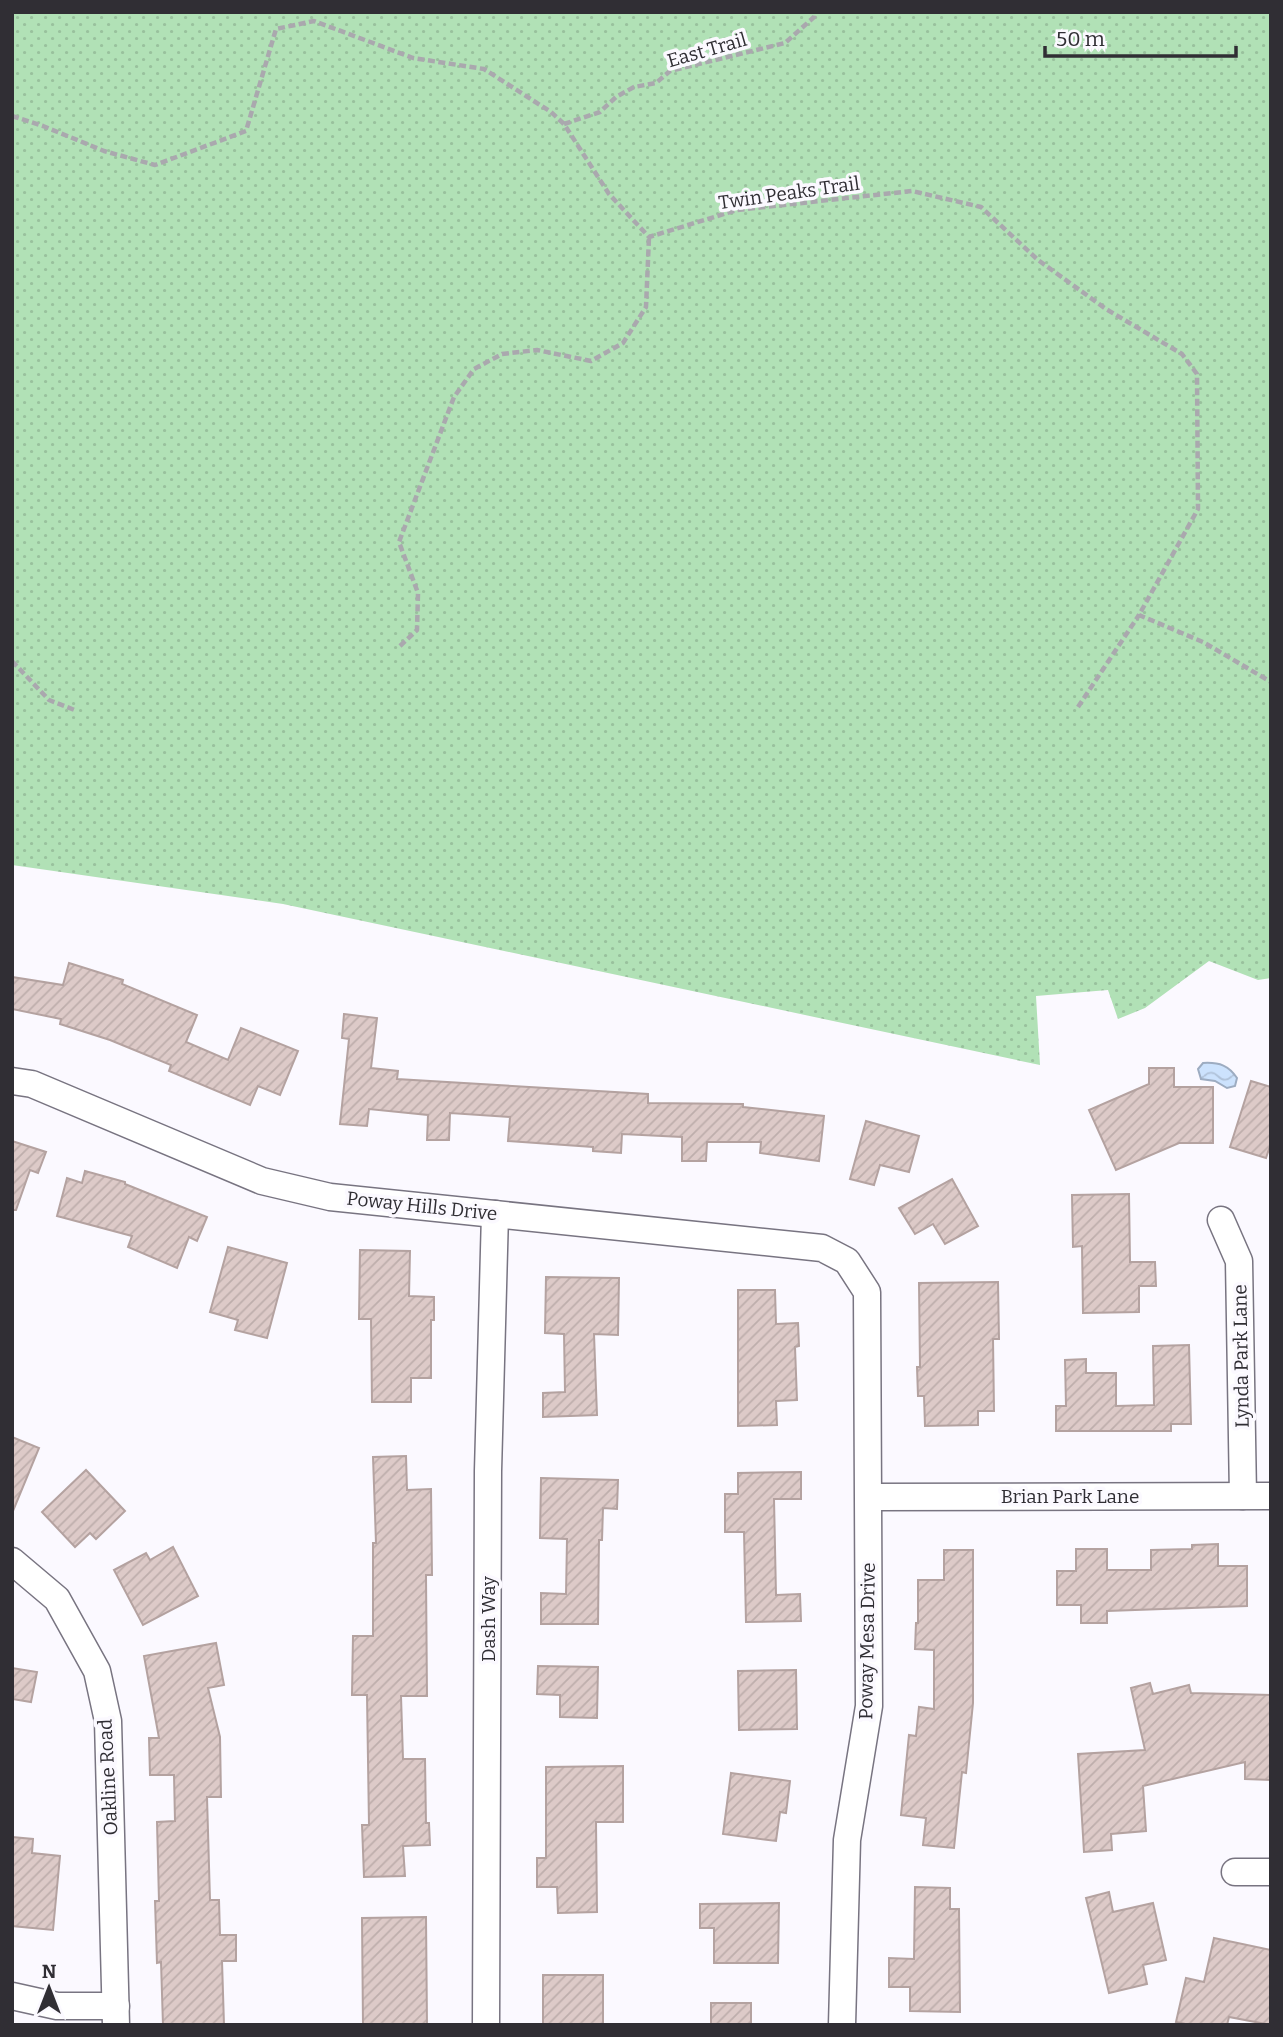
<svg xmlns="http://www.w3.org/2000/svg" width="1283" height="2037" font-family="Bitter,serif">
	<defs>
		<pattern id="grass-dots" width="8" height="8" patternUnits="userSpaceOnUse" patternTransform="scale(1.75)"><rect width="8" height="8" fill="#b1e1b6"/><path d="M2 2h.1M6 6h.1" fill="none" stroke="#99c19d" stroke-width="1.8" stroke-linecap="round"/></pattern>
		<pattern id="water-waves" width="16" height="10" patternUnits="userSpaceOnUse" patternTransform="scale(1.75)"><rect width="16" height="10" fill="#cce2fd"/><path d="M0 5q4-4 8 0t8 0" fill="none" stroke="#b0c2d9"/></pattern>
		<pattern id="building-hatch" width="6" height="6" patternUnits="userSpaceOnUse" patternTransform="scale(1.75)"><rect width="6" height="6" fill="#ddcac8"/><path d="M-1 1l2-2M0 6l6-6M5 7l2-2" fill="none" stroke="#beaeac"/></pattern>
	</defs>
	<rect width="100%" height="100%" fill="#fbf9ff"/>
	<polygon fill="url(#grass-dots)" points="12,12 1271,12 1271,978 1258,980 1209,961 1145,1008 1118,1019 1108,990 1036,996 1040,1065 283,904 12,865"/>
	<path fill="url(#water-waves)" stroke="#9dacc1" stroke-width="2" d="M1203 1063C1220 1062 1229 1066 1237 1078L1235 1086 1227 1088 1215 1081 1201 1079 1198 1069Z"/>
	<g fill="url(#building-hatch)" stroke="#b4a2a0" stroke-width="2">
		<polygon points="69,963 123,980 122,984 197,1015 186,1042 228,1060 241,1028 298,1051 280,1095 258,1086 250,1105 169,1071 171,1065 110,1040 60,1024 61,1019 12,1009 12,977 63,985"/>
		<polygon points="344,1014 377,1018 371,1068 398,1071 397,1079 648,1094 648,1103 743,1104 743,1107 824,1116 819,1161 760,1153 761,1142 707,1142 706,1161 682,1161 682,1137 622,1134 621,1153 593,1151 593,1147 508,1141 510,1117 450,1113 449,1140 427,1140 428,1115 369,1109 367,1126 340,1124 349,1039 342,1038"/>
		<polygon points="1149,1068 1174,1068 1174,1087 1213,1087 1213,1143 1179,1143 1116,1170 1089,1110 1149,1084"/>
		<polygon points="1251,1081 1271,1087 1271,1143 1266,1158 1230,1147"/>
		<polygon points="866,1121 919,1136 909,1172 880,1165 874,1185 850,1179"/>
		<polygon points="12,1141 46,1152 38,1173 30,1170 16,1210 12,1210"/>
		<polygon points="85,1171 125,1182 125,1184 207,1217 197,1241 189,1237 177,1268 128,1247 132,1236 57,1216 67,1178 82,1183"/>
		<polygon points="952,1179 978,1226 945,1244 933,1224 915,1234 899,1208"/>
		<polygon points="1129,1194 1130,1262 1155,1262 1156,1286 1139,1286 1139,1312 1083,1313 1082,1246 1073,1247 1072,1195"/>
		<polygon points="228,1247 287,1263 267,1338 235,1330 238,1320 210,1312"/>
		<polygon points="360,1250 410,1251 409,1296 434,1297 434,1320 431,1320 431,1378 411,1378 411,1402 372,1402 371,1319 359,1319"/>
		<polygon points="546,1277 619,1278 618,1335 594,1334 597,1415 543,1417 543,1393 565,1392 564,1334 545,1333"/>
		<polygon points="998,1282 999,1339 993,1339 994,1411 978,1411 978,1425 925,1426 924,1396 918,1396 917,1367 920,1367 919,1283"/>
		<polygon points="738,1290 775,1290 776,1324 798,1323 799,1346 795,1347 797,1400 776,1401 777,1425 738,1426"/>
		<polygon points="1189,1345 1191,1424 1171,1424 1171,1431 1056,1431 1056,1406 1066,1406 1065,1360 1086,1359 1086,1373 1116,1373 1116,1406 1154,1405 1153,1346"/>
		<polygon points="12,1437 39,1448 13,1511 12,1511"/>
		<polygon points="406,1456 407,1490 431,1489 432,1575 426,1575 427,1696 401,1696 403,1759 425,1759 426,1823 429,1823 430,1845 403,1846 405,1876 364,1877 362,1825 369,1825 367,1695 352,1695 353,1636 373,1636 373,1543 376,1543 373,1457"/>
		<polygon points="86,1470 125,1511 96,1539 90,1533 75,1547 42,1512"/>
		<polygon points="801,1472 801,1499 774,1499 776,1595 800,1594 801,1621 746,1622 744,1532 725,1532 725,1494 738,1494 738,1473"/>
		<polygon points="541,1478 618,1480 617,1509 603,1508 602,1540 599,1540 598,1624 541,1624 541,1593 566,1594 567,1539 540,1538"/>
		<polygon points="1218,1544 1218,1566 1247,1566 1247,1606 1107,1611 1107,1623 1081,1623 1081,1605 1057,1605 1057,1571 1076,1571 1076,1549 1107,1549 1107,1570 1151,1570 1151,1550 1192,1549 1192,1545"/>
		<polygon points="173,1547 198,1596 143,1625 114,1570 146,1553 150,1560"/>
		<polygon points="944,1550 973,1550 973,1703 966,1773 962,1772 954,1848 923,1845 926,1818 901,1815 909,1735 916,1736 919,1707 934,1709 934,1650 915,1649 916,1623 918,1623 918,1580 944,1580"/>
		<polygon points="216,1643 224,1685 208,1688 220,1737 221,1797 207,1797 210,1900 219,1900 220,1935 236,1935 236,1961 222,1961 224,2025 163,2025 161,1962 157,1963 155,1901 159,1901 157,1822 175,1821 174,1775 150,1775 149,1738 159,1738 144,1656"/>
		<polygon points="538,1666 598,1667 597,1718 560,1717 560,1695 537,1694"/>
		<polygon points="12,1668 37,1672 31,1702 12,1699"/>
		<polygon points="796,1670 797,1729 739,1730 738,1671"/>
		<polygon points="1150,1683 1153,1694 1189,1685 1191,1693 1271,1695 1271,1780 1245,1779 1245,1762 1143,1786 1146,1831 1111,1834 1112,1850 1084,1852 1078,1754 1145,1750 1131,1688"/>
		<polygon points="623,1766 623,1822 596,1822 597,1912 558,1913 557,1887 537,1887 537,1858 546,1858 546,1767"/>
		<polygon points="731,1773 790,1781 786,1813 780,1812 776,1841 723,1834"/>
		<polygon points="12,1837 33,1839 32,1853 60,1856 53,1930 12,1926"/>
		<polygon points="915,1887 950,1888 950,1909 959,1909 960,2012 910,2011 910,1987 889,1987 889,1958 914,1959"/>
		<polygon points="1109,1892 1113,1912 1153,1903 1166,1960 1143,1965 1147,1984 1109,1993 1086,1898"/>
		<polygon points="779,1903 778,1963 714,1963 714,1928 700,1928 700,1904"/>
		<polygon points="426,1917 427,2025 363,2025 362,1918"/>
		<polygon points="1214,1938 1271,1950 1271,2025 1229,2017 1227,2025 1190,2025 1176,2022 1186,1978 1204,1982"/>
		<rect x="543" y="1975" width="60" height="50"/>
		<rect x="711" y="2003" width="40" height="22"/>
	</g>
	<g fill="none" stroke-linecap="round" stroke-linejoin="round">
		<defs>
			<g id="street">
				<polyline points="12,1081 32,1084 262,1181 330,1197 822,1248 847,1261 867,1292 869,1706 847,1840 842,2025"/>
				<polyline points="1221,1220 1239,1261 1243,1496"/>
				<polyline points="869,1497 1271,1496"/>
				<polyline points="12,1561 57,1599 97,1671 108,1721 116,2025"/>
				<polyline points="1235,1872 1271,1872"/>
				<polyline points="12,1996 57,2006 116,2006"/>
				<polyline points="486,2025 488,1471 495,1214"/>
			</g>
		</defs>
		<use href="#street" stroke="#787481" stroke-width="29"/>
		<g stroke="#aaa8ae" stroke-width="4.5" stroke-dasharray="7 3.5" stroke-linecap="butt">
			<polyline points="12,116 43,126 104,151 155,165 246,131 276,29 314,21 413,58 484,69 551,112 564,124 609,194 649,237 737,210 912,191 981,207 1038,260 1106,309 1182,354 1197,374 1198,509 1139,615 1203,642 1271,682"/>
			<polyline points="564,124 600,112 616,97 634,87 656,83 670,71 785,43 814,17 815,12"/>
			<polyline points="400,646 417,630 418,593 399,542 454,397 474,369 502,354 537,350 591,361 623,343 646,307 649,237"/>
			<polyline points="12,661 49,700 77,711"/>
			<polyline points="1078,707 1139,615"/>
		</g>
		<use href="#street" stroke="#fff" stroke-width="26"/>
	</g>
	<g text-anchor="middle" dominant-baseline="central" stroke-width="7" stroke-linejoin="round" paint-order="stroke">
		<g font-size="19" fill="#302e34" stroke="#fbf9ff">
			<text transform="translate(707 50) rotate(-16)">East Trail</text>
			<text transform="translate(789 193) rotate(-8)">Twin Peaks Trail</text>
			<text transform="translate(422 1206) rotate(6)">Poway Hills Drive</text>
			<text transform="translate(1241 1356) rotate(-91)">Lynda Park Lane</text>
			<text x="1070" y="1496">Brian Park Lane</text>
			<text transform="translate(488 1619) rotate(-90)">Dash Way</text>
			<text transform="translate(867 1641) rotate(-89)">Poway Mesa Drive</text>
			<text transform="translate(108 1777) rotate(-93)">Oakline Road</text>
		</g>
	</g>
	<rect width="1283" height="2037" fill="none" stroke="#302e34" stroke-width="28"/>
	<g transform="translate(49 1988)" stroke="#fbf9ff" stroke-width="5" paint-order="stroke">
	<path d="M0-5L12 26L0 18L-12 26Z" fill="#302e34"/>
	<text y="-10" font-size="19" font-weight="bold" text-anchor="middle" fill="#302e34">N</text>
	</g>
	<path d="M1045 46v10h191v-10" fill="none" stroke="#302e34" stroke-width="3.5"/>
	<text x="1056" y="46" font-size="21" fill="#302e34" stroke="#fbf9ff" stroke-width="5" paint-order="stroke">50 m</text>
</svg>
